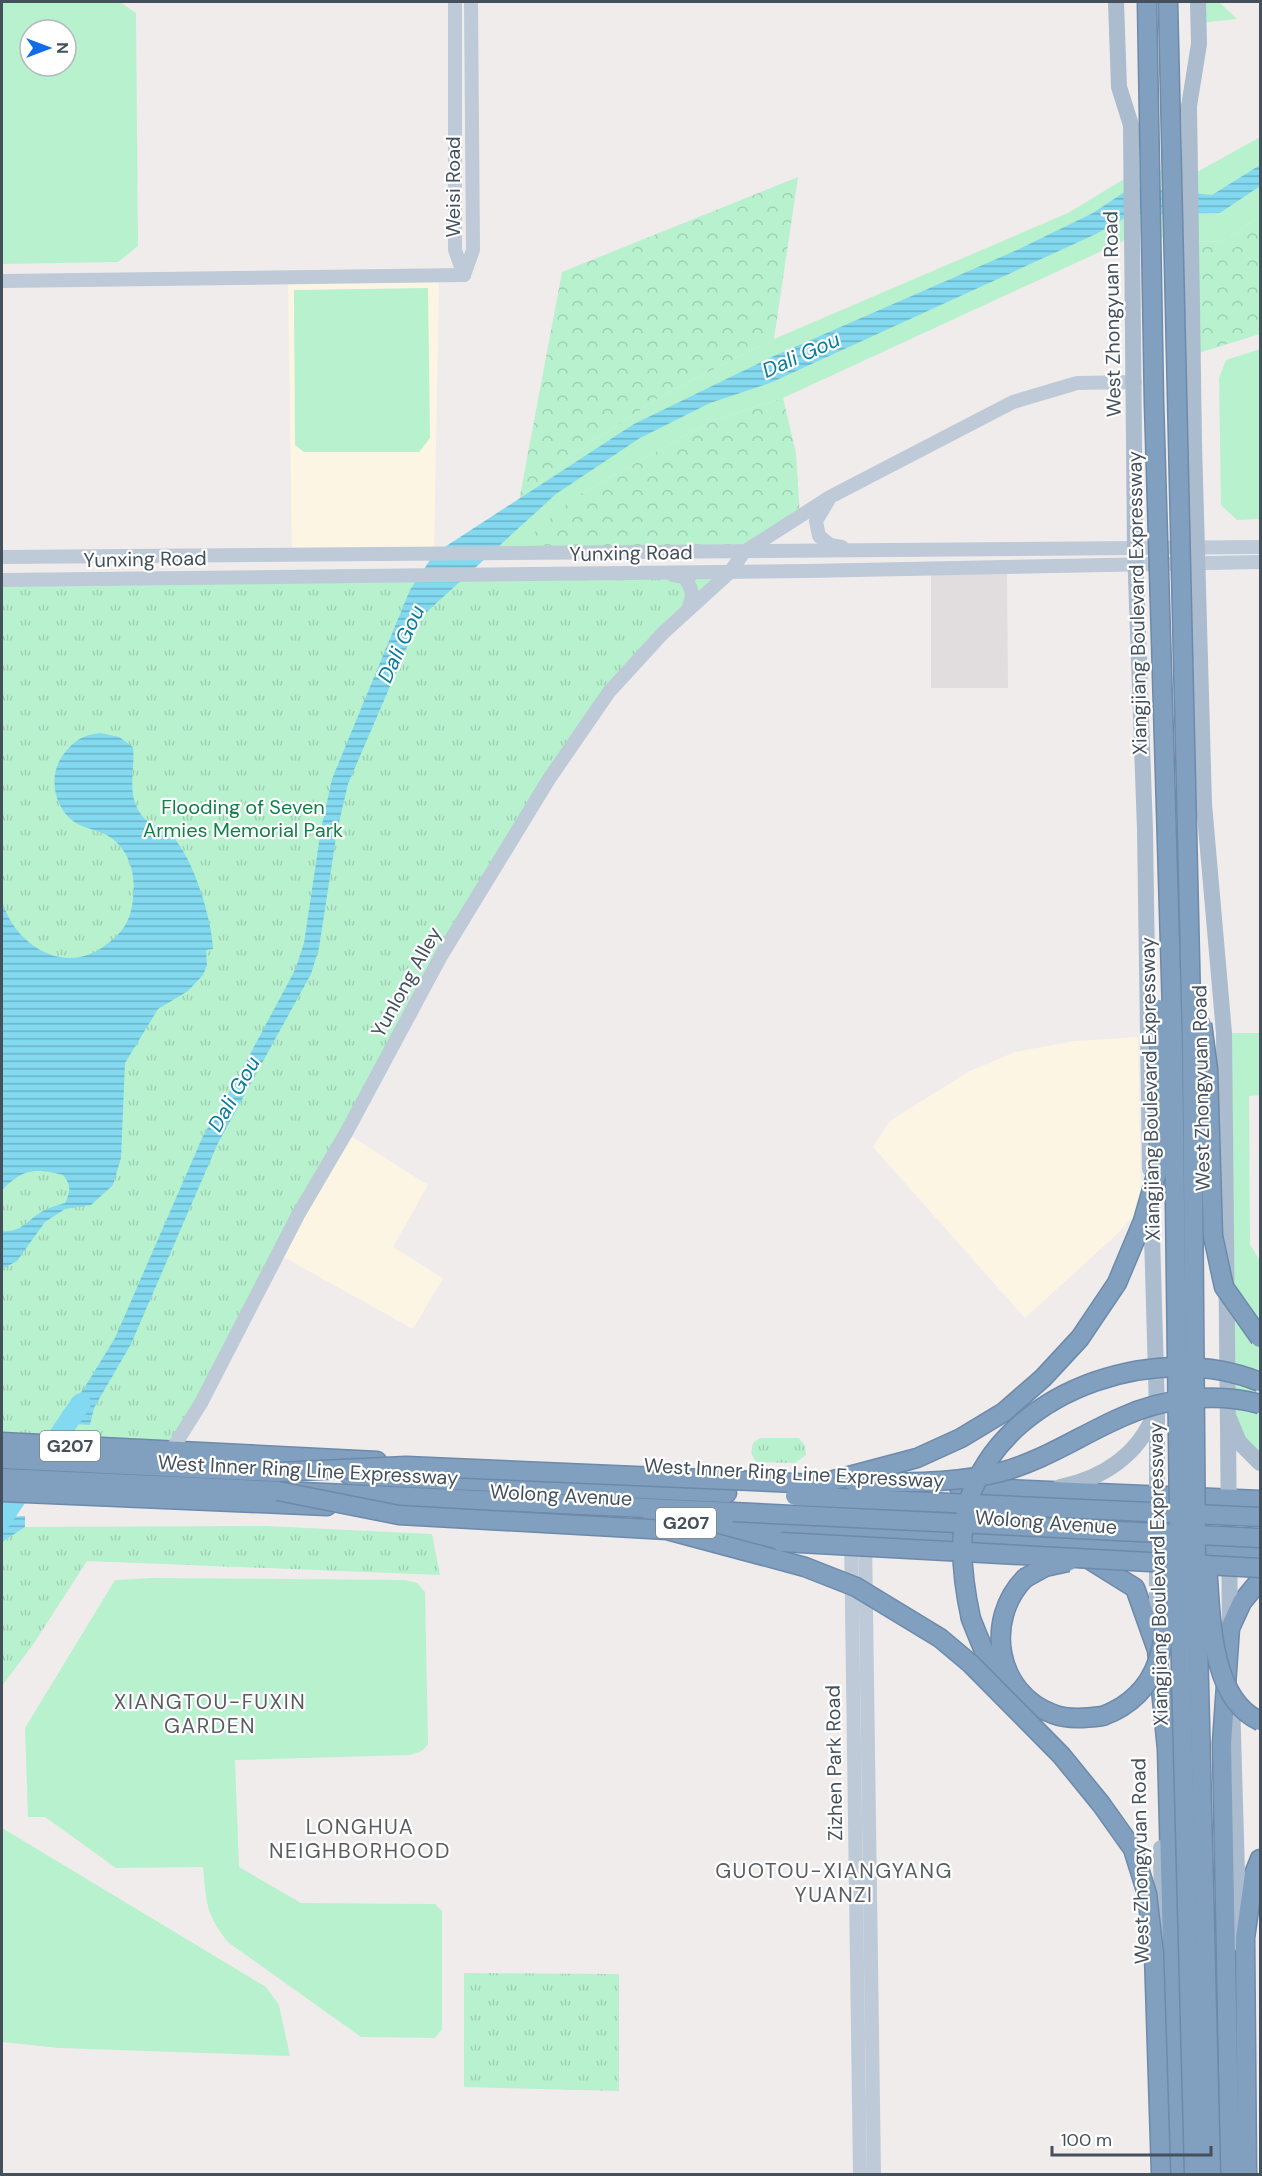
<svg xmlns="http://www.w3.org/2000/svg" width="1262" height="2176" font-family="'DM Sans',sans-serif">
	<defs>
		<pattern id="forest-crowns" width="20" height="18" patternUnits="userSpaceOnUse" patternTransform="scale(1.5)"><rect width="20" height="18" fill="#b8f1ce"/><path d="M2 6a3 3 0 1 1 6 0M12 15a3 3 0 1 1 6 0" fill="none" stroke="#9fd0b3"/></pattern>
		<pattern id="park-tufts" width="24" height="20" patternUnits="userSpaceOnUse" patternTransform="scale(1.5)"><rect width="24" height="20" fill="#b8f1ce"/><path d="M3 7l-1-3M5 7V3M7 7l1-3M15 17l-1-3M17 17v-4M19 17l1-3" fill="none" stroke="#9fd0b3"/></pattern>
		<pattern id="water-rules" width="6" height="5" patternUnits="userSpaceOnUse" patternTransform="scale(1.5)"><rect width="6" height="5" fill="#82d9f0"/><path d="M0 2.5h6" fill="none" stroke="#6cb2c5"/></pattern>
	</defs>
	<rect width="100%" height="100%" fill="#f0ecec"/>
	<g fill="#fcf5e4">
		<polygon points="439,276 434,554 292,555 288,277"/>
		<polygon points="1138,1037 1141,1208 1116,1235 1025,1318 873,1147 890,1121 968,1072 1015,1052 1075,1041"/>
		<polygon points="346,1133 428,1185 393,1247 443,1278 413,1329 278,1254"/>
	</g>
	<polygon fill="#e1ddde" points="1007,567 1008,688 931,688 931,569"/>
	<g fill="#b8f1ce" fill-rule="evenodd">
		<path d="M2 2H120L136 13 138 246 118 262 2 264ZM30 30H66V66H30Z"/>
		<polygon points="1198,2 1219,2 1237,19 1199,23"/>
		<polygon points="1260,137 1260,216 1223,241 1190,242 1140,234 1132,237 783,398 713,420 575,497 523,554 434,554 519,501 572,455 665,394 774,339 1068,213 1139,170 1197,172"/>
		<polygon points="428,288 430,438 419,452 304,452 295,445 294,290"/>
		<polygon points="1260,349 1260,519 1237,520 1221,505 1219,378 1226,360"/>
		<polygon points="1224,1033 1260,1033 1260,1095 1249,1096 1250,1244 1260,1261 1260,1463 1226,1412"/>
		<path d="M152 1578 405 1580 417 1583 425 1592 428 1744 422 1751 410 1755 235 1760 239 1867 301 1903 435 1904 442 1911V2029L435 2038 361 2037 229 1943C206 1917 206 1900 203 1867L116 1868 45 1817H28L25 1728 115 1580Z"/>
		<polygon points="2,1828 266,1987 279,2005 290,2056 59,2048 2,2042"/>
	</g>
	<g fill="url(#forest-crowns)">
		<polygon points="798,177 774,339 665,394 572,455 519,501 562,272"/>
		<polygon points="1260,216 1260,334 1192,355 1190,242 1223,241"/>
		<polygon points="783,398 796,453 800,517 744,552 523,554 530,536 575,497 713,420"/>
	</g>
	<g fill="url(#park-tufts)">
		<polygon points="730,572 609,692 441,956 171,1451 2,1442 2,580"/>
		<polygon points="760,1438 799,1438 805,1446 806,1455 795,1463 756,1462 751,1453 753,1443"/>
		<polygon points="265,1526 432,1534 440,1575 87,1561 34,1643 2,1686 2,1542 25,1527"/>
		<polygon points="464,1973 619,1974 619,2091 464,2087"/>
	</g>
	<g fill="url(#water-rules)">
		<polygon points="1260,165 1260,186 1220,213 1132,214 1096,234 770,383 710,403 640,438 556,494 419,619 348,784 337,831 319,948 311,974 218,1143 131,1344 94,1408 90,1425 60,1423 62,1412 83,1390 115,1338 203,1136 233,1086 295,970 304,943 321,829 332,779 410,590 434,554 634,424 774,356 1017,250 1093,213 1132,187 1212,195"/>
		<path d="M101 733 119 737 133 747C135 765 129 786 135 803 145 828 157 822 172 836 193 857 212 919 213 949L206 950 207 965 203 975 188 991 158 1009 125 1063 121 1158 113 1185 91 1205 65 1209 45 1222 17 1261 2 1269V1231C23 1233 28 1218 45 1210 51 1207 58 1205 65 1203 71 1191 71 1185 63 1175 34 1168 23 1169 2 1190V901C14 943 60 974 100 949 121 935 131 923 133 898 136 875 130 851 110 837 100 830 86 829 76 823 55 810 48 779 61 758 72 742 81 735 101 733Z"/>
		<polygon points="25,1516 25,1527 2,1542 2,1517"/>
	</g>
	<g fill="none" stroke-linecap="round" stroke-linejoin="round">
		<polyline stroke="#82d9f0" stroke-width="20" points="2,1519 81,1403"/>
		<defs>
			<g id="highway">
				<polyline points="2,1442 377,1461"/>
				<polyline points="2,1459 294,1473"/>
				<polyline points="349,1475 727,1493"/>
				<polyline points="2,1478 733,1512"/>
				<polyline points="959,1487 1260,1500"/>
				<polyline points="2,1492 327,1506"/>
				<polyline points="651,1522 729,1524 1156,1552 1260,1554"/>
				<polyline points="716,1535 781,1542"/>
				<polyline points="1081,1558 1087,1558 1135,1588 1157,1650 1167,1749 1178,2174"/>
				<path d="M1025 1578C984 1620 996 1693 1053 1714 1068 1720 1087 1718 1103 1716"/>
				<polyline points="971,1619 984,1651 1002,1685"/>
				<polyline points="1230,2174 1222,1743 1230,1628 1242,1602 1260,1580"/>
				<polyline points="1247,2174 1245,1938 1254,1874 1260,1859"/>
			</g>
		</defs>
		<use href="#highway" stroke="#6d8aab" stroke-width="21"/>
		<g stroke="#becad7" stroke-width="14">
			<polyline points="455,2 455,250 464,275"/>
			<polyline points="464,275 473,250 471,2"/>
			<polyline points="2,281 464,275"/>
			<polyline points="828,501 816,521 819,536 830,545 842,547"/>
			<polyline points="2,557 1260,547"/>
			<path d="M673 575 684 577C693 589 694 596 688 609"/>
			<polyline points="2,580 807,571 1260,562"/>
			<polyline points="171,1451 201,1403 298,1215 346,1133 441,956 549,779 609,692 663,633 730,572 744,552 830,497 1013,402 1077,383 1135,382"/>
			<polyline points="851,1537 860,2174"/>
			<polyline points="865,1538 874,2174"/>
		</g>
		<g stroke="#aabcce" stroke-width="16">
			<polyline points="1116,2 1119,87 1131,125 1135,549 1145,830 1150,1169"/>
			<polyline points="1198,2 1199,44 1189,106 1194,443 1204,804 1224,1033 1230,1631"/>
			<polyline points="1151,1201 1157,1409 1157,1634"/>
			<polyline points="1229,1418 1239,1442 1260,1463"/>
			<path d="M1060 1487C1102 1479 1138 1455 1154 1415"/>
			<polyline points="1232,1699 1239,1943"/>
			<polyline points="1161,1848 1163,1973"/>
		</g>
		<use href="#highway" stroke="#819fbf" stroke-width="18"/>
		<defs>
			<g id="highway-bridge">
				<polyline points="1147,2 1154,403 1173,1046 1181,1675 1194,2174"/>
				<polyline points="1168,2 1192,1048 1196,1562 1211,2174"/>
				<polyline points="1202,1024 1208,1069 1213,1236 1224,1287 1260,1338"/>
				<polyline points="279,1472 406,1466 819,1484 917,1458 961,1438 1004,1412 1043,1378 1080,1338 1117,1283 1143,1221 1157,1172 1161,1115 1159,1009"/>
				<path d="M855 1483C904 1482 954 1484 1001 1472 1045 1460 1081 1435 1122 1417 1163 1398 1216 1392 1260 1404"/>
				<polyline points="278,1491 399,1515 667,1530 805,1567 856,1587 940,1638 971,1664 1061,1755 1101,1804 1133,1849 1147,1894 1154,1954 1161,2174"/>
				<polyline points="795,1496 1260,1517"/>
				<polyline points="733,1512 1260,1538"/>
				<polyline points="781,1542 1260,1568"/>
				<path d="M1207 1565C1211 1611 1209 1699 1260 1721"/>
				<polyline points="1025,1578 1045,1567 1068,1562"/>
				<path d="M971 1619C962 1578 956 1528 973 1489 1015 1386 1161 1341 1260 1382"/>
				<path d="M1103 1716C1177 1688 1164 1615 1168 1549"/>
			</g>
		</defs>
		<use href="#highway-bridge" stroke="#6d8aab" stroke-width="21" stroke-linecap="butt"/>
		<use href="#highway-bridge" stroke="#819fbf" stroke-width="18"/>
	</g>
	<g text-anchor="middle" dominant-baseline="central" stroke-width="4.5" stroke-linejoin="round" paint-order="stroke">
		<g fill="#fff" stroke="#7c848c" stroke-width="1.5">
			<rect x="40" y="1431" width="60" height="30" rx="4.5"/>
			<rect x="656" y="1508" width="60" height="30" rx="4.5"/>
		</g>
		<g font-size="18" font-weight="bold" fill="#44505b">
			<text x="70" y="1446">G207</text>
			<text x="686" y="1523">G207</text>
		</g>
		<g font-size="20" fill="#44505b" stroke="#fff">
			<text transform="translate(453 187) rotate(-90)">Weisi Road</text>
			<text transform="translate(1112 314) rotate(-91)">West Zhongyuan Road</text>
			<text transform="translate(631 553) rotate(-1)">Yunxing Road</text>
			<text transform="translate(145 559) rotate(-1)">Yunxing Road</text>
			<text transform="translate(1137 603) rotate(-91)">Xiangjiang Boulevard Expressway</text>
			<text transform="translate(406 982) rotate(-61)">Yunlong Alley</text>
			<text transform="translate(1201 1088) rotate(-91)">West Zhongyuan Road</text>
			<text transform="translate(1150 1089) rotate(-91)">Xiangjiang Boulevard Expressway</text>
			<text transform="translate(308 1470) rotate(3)">West Inner Ring Line Expressway</text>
			<text transform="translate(794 1473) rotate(3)">West Inner Ring Line Expressway</text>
			<text transform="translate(561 1495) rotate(3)">Wolong Avenue</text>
			<text transform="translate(1046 1522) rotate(4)">Wolong Avenue</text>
			<text transform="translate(1158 1574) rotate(-91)">Xiangjiang Boulevard Expressway</text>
			<text transform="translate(834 1763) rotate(-91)">Zizhen Park Road</text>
			<text transform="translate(1140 1861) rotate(-91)">West Zhongyuan Road</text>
		</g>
		<g font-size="20" fill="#127f49" stroke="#fff">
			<text x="243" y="807">Flooding of Seven<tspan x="243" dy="23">Armies Memorial Park</tspan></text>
		</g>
		<g font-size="21" font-style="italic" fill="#067d9d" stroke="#fff">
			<text transform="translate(801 355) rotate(-24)">Dali Gou</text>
			<text transform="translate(401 644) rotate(-65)">Dali Gou</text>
			<text transform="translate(234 1094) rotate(-60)">Dali Gou</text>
		</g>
		<g font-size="21" letter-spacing="1.5" fill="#595d62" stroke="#fff">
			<text x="210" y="1702">XIANGTOU-FUXIN<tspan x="210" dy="24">GARDEN</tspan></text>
			<text x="360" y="1827">LONGHUA<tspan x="360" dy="24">NEIGHBORHOOD</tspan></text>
			<text x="834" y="1871">GUOTOU-XIANGYANG<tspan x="834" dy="24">YUANZI</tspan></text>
		</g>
	</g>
	<rect width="1262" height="2176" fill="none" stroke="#44505b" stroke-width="6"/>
	<g transform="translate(48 48) rotate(90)"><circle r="28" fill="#ffffff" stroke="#b4b9bd" stroke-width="1.5"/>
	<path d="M0-4.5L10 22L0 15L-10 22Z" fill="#106de7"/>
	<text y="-9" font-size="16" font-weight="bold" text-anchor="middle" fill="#44505b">N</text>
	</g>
	<path d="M1052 2146v9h159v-9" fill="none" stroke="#44505b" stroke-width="3"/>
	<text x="1061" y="2146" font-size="18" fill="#44505b" stroke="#ffffff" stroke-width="4.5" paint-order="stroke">100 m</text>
</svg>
